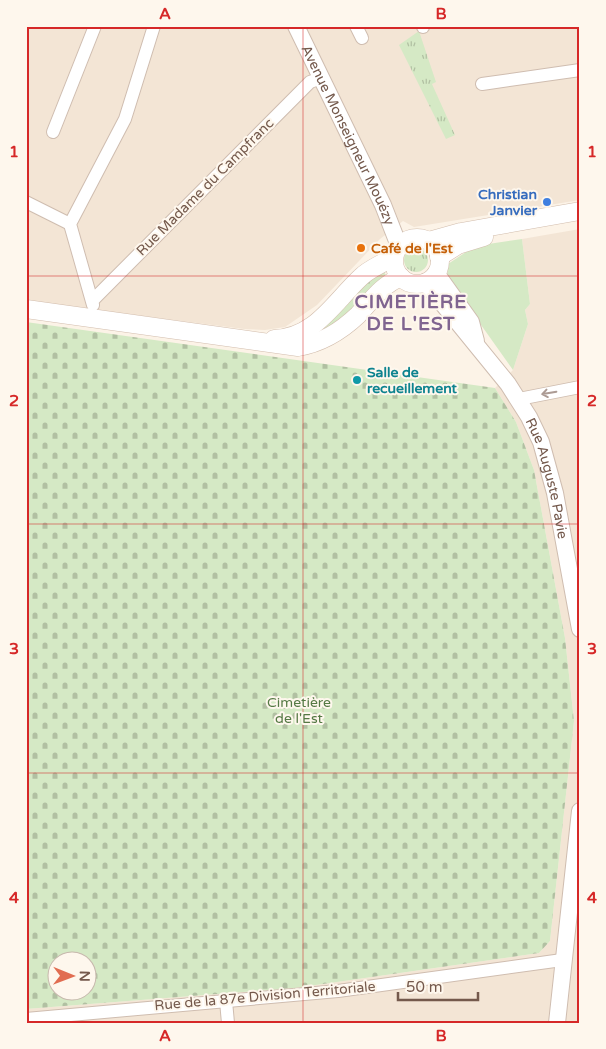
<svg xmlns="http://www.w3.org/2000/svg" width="606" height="1049" font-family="'Varela Round',sans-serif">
	<defs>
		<pattern id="grass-tufts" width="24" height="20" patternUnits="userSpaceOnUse" patternTransform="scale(1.25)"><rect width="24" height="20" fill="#d5e9c5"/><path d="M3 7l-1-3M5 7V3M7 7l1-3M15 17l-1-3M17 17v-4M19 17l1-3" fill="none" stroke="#b1c0a2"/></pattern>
		<pattern id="cemetery-stones" width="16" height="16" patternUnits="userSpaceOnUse" patternTransform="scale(1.25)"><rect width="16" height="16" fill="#d5e9c5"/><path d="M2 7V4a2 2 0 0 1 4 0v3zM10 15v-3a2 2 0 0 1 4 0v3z" fill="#b1c0a2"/></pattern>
	</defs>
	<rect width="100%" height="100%" fill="#fcf3e7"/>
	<g fill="#f3e5d5">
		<polygon points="26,26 580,26 580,200 414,227 403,221 380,239 317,305 285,327 265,330 244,329 26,301"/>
		<polygon points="580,229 580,1023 26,1023 26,1009 295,988 539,953 550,941 574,721 565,638 534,470 516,422 495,388 513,370 528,324 525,310 530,304 522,239"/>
	</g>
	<g fill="url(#grass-tufts)">
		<polygon points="419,31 436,82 432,84 455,135 446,139 399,45"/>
		<circle cx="416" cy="260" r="12"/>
		<polygon points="382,267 387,278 335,327 297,341"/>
	</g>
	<path fill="url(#cemetery-stones)" fill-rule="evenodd" d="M26 322 495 388 516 422 534 470 565 638 574 721 550 941 539 953 295 988 26 1009ZM58 962H88V992H58Z"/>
	<polygon fill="#d5e9c5" points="522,239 530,304 525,310 528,324 513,370 447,277 448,264 475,246"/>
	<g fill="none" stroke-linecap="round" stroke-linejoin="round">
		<defs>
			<g id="minor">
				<polyline points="356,26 362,38"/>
				<polyline points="423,27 423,26"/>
				<polyline points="482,84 580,70"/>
				<polyline points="53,132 95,26"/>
				<polyline points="26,202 70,224"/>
				<polyline points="93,300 310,82 321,78"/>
				<polyline points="93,305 70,224 125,119 154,26"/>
				<polyline points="519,399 580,387"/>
				<polyline points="226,1001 228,1023"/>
				<polyline points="26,1019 338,991 562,960"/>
			</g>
			<g id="tertiary">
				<path id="s1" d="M296 26 383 205 399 246"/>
				<polyline points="436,273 471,322 476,341"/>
				<path id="s2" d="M425 282 508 384 529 417 541 442 555 493 580 629"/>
				<polyline points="557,1023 580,811"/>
			</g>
			<g id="secondary">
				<circle cx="417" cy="261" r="23"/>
				<polyline points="429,241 461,232 580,211"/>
				<polyline points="439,257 458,245 484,237"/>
				<path d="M26 309 298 347C322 343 340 332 358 315 371 301 382 285 401 277"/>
				<path d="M274 339C315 338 334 302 361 277 370 268 383 264 394 256"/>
			</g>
		</defs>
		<use href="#minor" stroke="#cfbdb0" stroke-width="14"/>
		<use href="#tertiary" stroke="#cfbdb0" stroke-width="18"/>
		<use href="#secondary" stroke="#d2bdad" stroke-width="19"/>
		<use href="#minor" stroke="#fff" stroke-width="12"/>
		<use href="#tertiary" stroke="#fff" stroke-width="16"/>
		<use href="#secondary" stroke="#fff" stroke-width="18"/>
	</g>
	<defs><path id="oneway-shaft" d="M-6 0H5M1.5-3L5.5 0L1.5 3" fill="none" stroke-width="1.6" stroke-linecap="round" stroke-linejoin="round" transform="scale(1.25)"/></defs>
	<use stroke="#ac9b94" href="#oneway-shaft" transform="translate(549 393) rotate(170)"/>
	<path fill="none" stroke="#d62828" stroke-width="1" stroke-opacity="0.55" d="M303 26V1023M26 276H580M26 524H580M26 773H580"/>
	<circle fill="#3f7fe0" stroke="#fef7ed" stroke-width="2" cx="547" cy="202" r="5"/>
	<circle fill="#e8710a" stroke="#fef7ed" stroke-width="2" cx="361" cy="248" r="5"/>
	<circle fill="#0f9aa8" stroke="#fef7ed" stroke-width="2" cx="357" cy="380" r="5"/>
	<g text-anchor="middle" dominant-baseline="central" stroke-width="4" stroke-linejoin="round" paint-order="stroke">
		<g font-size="14" fill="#74594c" stroke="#fef7ed">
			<text stroke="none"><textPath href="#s1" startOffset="121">Avenue Monseigneur Mouézy</textPath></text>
			<text transform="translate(205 187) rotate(-45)">Rue Madame du Campfranc</text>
			<text stroke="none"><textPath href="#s2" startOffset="235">Rue Auguste Pavie</textPath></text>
			<text transform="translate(265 996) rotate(-5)">Rue de la 87e Division Territoriale</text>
		</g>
		<g font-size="14" font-weight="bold" fill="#366cbe" stroke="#fef7ed" text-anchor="end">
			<text x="537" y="194">Christian<tspan x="537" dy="16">Janvier</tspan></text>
		</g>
		<g font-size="14" font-weight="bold" fill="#c56008" stroke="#fef7ed" text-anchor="start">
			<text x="371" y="248">Café de l'Est</text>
		</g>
		<g font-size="14" font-weight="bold" fill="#0d838f" stroke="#fef7ed" text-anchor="start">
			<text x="367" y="372">Salle de<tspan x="367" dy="16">recueillement</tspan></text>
		</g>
		<g font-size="14" fill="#557944" stroke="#fef7ed">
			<text x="299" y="702">Cimetière<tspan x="299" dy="16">de l'Est</tspan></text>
		</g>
		<g font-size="19" font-weight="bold" letter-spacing="1" fill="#806490" stroke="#fef7ed">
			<text x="411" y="302">CIMETIÈRE<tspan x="411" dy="22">DE L'EST</tspan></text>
		</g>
	</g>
	<rect width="606" height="1049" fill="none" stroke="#fef7ed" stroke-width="55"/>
	<g transform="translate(72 976) rotate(91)"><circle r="24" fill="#fef7ed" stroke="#c7b8ad"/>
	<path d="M0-4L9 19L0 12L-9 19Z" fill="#e16d51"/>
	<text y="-8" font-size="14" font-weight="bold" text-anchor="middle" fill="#74594c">N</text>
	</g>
	<path d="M398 992v8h80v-8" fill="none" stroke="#74594c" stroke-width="2.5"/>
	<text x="406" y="992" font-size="15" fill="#74594c" stroke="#fef7ed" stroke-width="4" paint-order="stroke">50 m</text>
	<rect x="28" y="28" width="550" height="994" fill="none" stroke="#d62828" stroke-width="2"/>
	<g font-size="16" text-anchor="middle" font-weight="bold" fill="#d62828">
		<text x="165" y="19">A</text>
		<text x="441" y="19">B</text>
		<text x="14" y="157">1</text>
		<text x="592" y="157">1</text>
		<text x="14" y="406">2</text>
		<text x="592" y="406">2</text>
		<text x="14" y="654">3</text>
		<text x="592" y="654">3</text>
		<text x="14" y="903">4</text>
		<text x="592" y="903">4</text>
		<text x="165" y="1041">A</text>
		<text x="441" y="1041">B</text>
	</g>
</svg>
